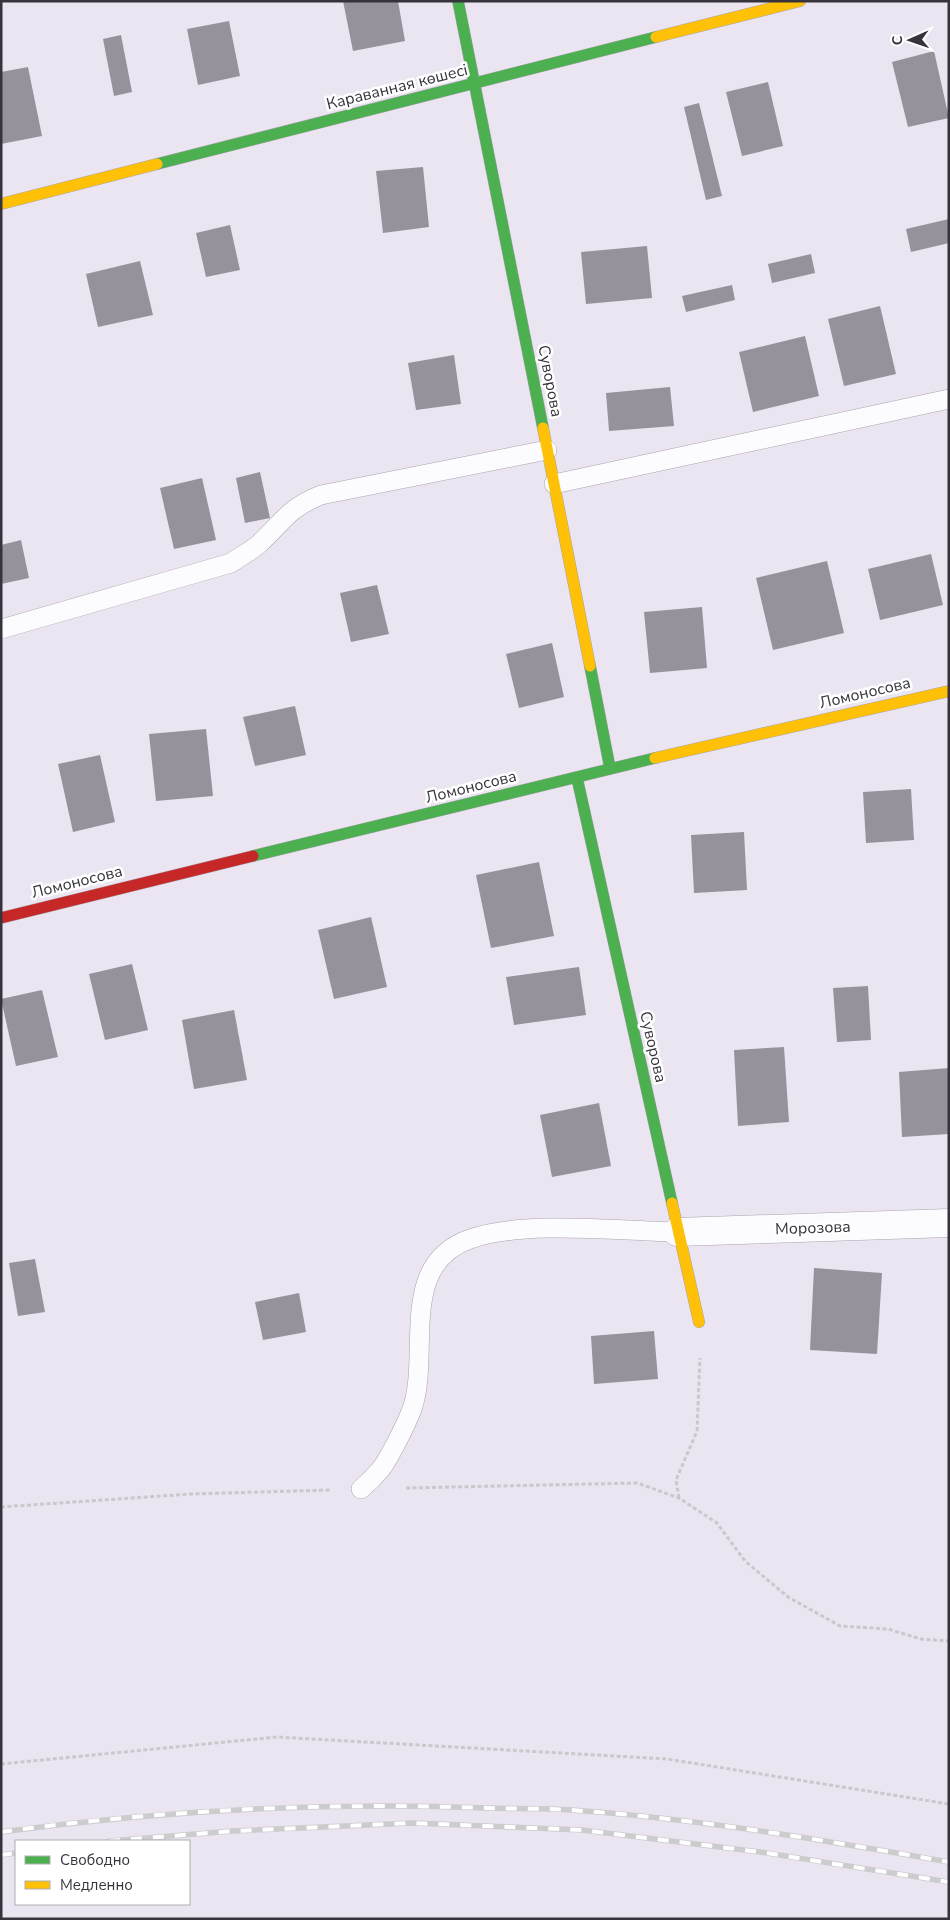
<svg xmlns="http://www.w3.org/2000/svg" width="950" height="1920" font-family="'Nunito Sans',sans-serif">
	<rect width="100%" height="100%" fill="#ebe5f1"/>
	<g fill="#96929b">
		<polygon points="343,1 398,1 405,41 353,51"/>
		<polygon points="229,21 240,76 198,85 187,29"/>
		<polygon points="121,35 132,92 114,96 103,39"/>
		<polygon points="934,51 949,118 908,127 892,62"/>
		<polygon points="28,67 42,136 1,144 1,72"/>
		<polygon points="768,82 783,146 742,156 726,92"/>
		<polygon points="699,103 722,196 706,200 684,107"/>
		<polygon points="423,167 429,227 383,233 376,171"/>
		<polygon points="949,219 949,243 911,252 906,229"/>
		<polygon points="230,225 240,270 206,277 196,233"/>
		<polygon points="647,246 652,298 586,304 581,252"/>
		<polygon points="811,254 815,273 772,283 768,264"/>
		<polygon points="140,261 153,315 98,327 86,274"/>
		<polygon points="732,285 735,300 686,312 682,296"/>
		<polygon points="880,306 896,374 844,386 828,319"/>
		<polygon points="805,336 819,396 753,412 739,352"/>
		<polygon points="454,355 461,404 416,410 408,363"/>
		<polygon points="670,387 674,426 609,431 606,393"/>
		<polygon points="260,472 270,518 245,523 236,478"/>
		<polygon points="202,478 216,540 174,549 160,488"/>
		<polygon points="21,540 29,578 1,584 1,545"/>
		<polygon points="931,554 943,605 880,620 868,569"/>
		<polygon points="827,561 844,633 773,650 756,578"/>
		<polygon points="377,585 389,634 351,642 340,593"/>
		<polygon points="702,607 707,668 650,673 644,612"/>
		<polygon points="552,643 564,697 519,708 506,654"/>
		<polygon points="295,706 306,755 255,766 243,717"/>
		<polygon points="206,729 213,796 156,801 149,734"/>
		<polygon points="100,755 115,822 73,832 58,764"/>
		<polygon points="911,789 914,840 866,843 863,792"/>
		<polygon points="744,832 747,890 694,893 691,835"/>
		<polygon points="539,862 554,936 491,948 476,875"/>
		<polygon points="371,917 387,987 334,999 318,930"/>
		<polygon points="132,964 148,1030 105,1040 89,974"/>
		<polygon points="579,967 586,1015 514,1025 506,977"/>
		<polygon points="868,986 871,1040 837,1042 833,988"/>
		<polygon points="42,990 58,1057 16,1066 1,999"/>
		<polygon points="234,1010 247,1080 194,1089 182,1020"/>
		<polygon points="784,1047 789,1122 738,1126 734,1050"/>
		<polygon points="949,1068 949,1134 902,1137 899,1072"/>
		<polygon points="599,1103 611,1166 552,1177 540,1115"/>
		<polygon points="35,1259 45,1312 18,1316 9,1263"/>
		<polygon points="814,1268 882,1273 877,1354 810,1350"/>
		<polygon points="299,1293 306,1332 263,1340 255,1302"/>
		<polygon points="654,1331 658,1379 594,1384 591,1336"/>
	</g>
	<g fill="none" stroke-linecap="round" stroke-linejoin="round">
		<defs>
			<g id="lane">
				<polyline points="554,484 949,399"/>
				<path d="M1 629 231 563C240 556 252 551 260 543 285 520 287 509 321 495L547 450"/>
				<path d="M361 1489C368 1483 374 1477 380 1470 388 1461 409 1419 413 1406 430 1351 398 1264 470 1239 523 1220 620 1231 677 1232"/>
			</g>
			<polyline id="street" points="677,1232 949,1223"/>
			<g id="fast">
				<polyline points="458,1 543,428"/>
				<polyline points="157,164 656,37"/>
				<polyline points="590,666 610,768"/>
				<polyline points="577,778 672,1203"/>
				<polyline points="253,856 655,758"/>
			</g>
			<g id="slow">
				<polyline points="656,37 800,1"/>
				<polyline points="1,204 157,164"/>
				<polyline points="543,428 590,666"/>
				<polyline points="655,758 949,691"/>
				<polyline points="672,1203 699,1322"/>
			</g>
			<polyline id="jam" points="1,918 253,856"/>
		</defs>
		<use href="#lane" stroke="#a8a4ad" stroke-width="20"/>
		<use href="#street" stroke="#a8a4ad" stroke-width="29"/>
		<use href="#fast" stroke="#a8a4ad" stroke-width="12"/>
		<use href="#slow" stroke="#a8a4ad" stroke-width="12"/>
		<use href="#jam" stroke="#a8a4ad" stroke-width="12"/>
		<g stroke="#cac8cc" stroke-width="3" stroke-dasharray="4 2.5" stroke-linecap="butt">
			<polyline points="406,1488 637,1483 679,1498 717,1523 745,1561 788,1597 840,1626 888,1629 921,1639 949,1641"/>
			<polyline points="679,1498 676,1480 697,1431 700,1358"/>
			<polyline points="1,1507 190,1494 330,1490"/>
			<polyline points="1,1764 277,1737 667,1759 949,1804"/>
		</g>
		<use href="#lane" stroke="#fcfbfd" stroke-width="19"/>
		<use href="#street" stroke="#fcfbfd" stroke-width="28"/>
		<use href="#fast" stroke="#4caf50" stroke-width="11"/>
		<use href="#slow" stroke="#ffc107" stroke-width="11"/>
		<use href="#jam" stroke="#c62828" stroke-width="11"/>
		<defs>
			<g id="rail">
				<path d="M1 1832C162 1810 326 1802 488 1808 520 1809 552 1808 584 1811 707 1820 828 1841 949 1862"/>
				<polyline points="109,1841 233,1831 412,1823 582,1830 760,1852 949,1882"/>
				<polyline points="1,1855 16,1853"/>
			</g>
		</defs>
		<use href="#rail" stroke="#cccbcd" stroke-width="5.5"/>
		<use href="#rail" stroke="#fff" stroke-width="4" stroke-dasharray="11" stroke-linecap="butt"/>
	</g>
	<g text-anchor="middle" dominant-baseline="central" stroke-width="5" stroke-linejoin="round" paint-order="stroke">
		<g font-size="16" fill="#37333c" stroke="#fff">
			<text transform="translate(397 87) rotate(-14)">Караванная көшесі</text>
			<text transform="translate(550 381) rotate(79)">Суворова</text>
			<text transform="translate(865 693) rotate(-13)">Ломоносова</text>
			<text transform="translate(471 787) rotate(-14)">Ломоносова</text>
			<text transform="translate(77 882) rotate(-14)">Ломоносова</text>
			<text transform="translate(653 1047) rotate(77)">Суворова</text>
			<text transform="translate(813 1228) rotate(-2)">Морозова</text>
		</g>
	</g>
	<rect width="950" height="1920" fill="none" stroke="#37333c" stroke-width="5"/>
	<rect x="15" y="1840" width="175" height="65" fill="#ffffff" stroke="#afadb1"/>
	<rect x="25" y="1856" width="25" height="8" fill="#4caf50" stroke="#afadb1"/>
	<text x="60" y="1865" font-size="15" fill="#37333c">Свободно</text>
	<rect x="25" y="1881" width="25" height="8" fill="#ffc107" stroke="#afadb1"/>
	<text x="60" y="1890" font-size="15" fill="#37333c">Медленно</text>
	<g transform="translate(910 40) rotate(268)" stroke="#ffffff" stroke-width="4" paint-order="stroke">
	<path d="M0-4L9 19L0 12L-9 19Z" fill="#37333c"/>
	<text y="-8" font-size="14" font-weight="bold" text-anchor="middle" fill="#37333c">С</text>
	</g>
</svg>
